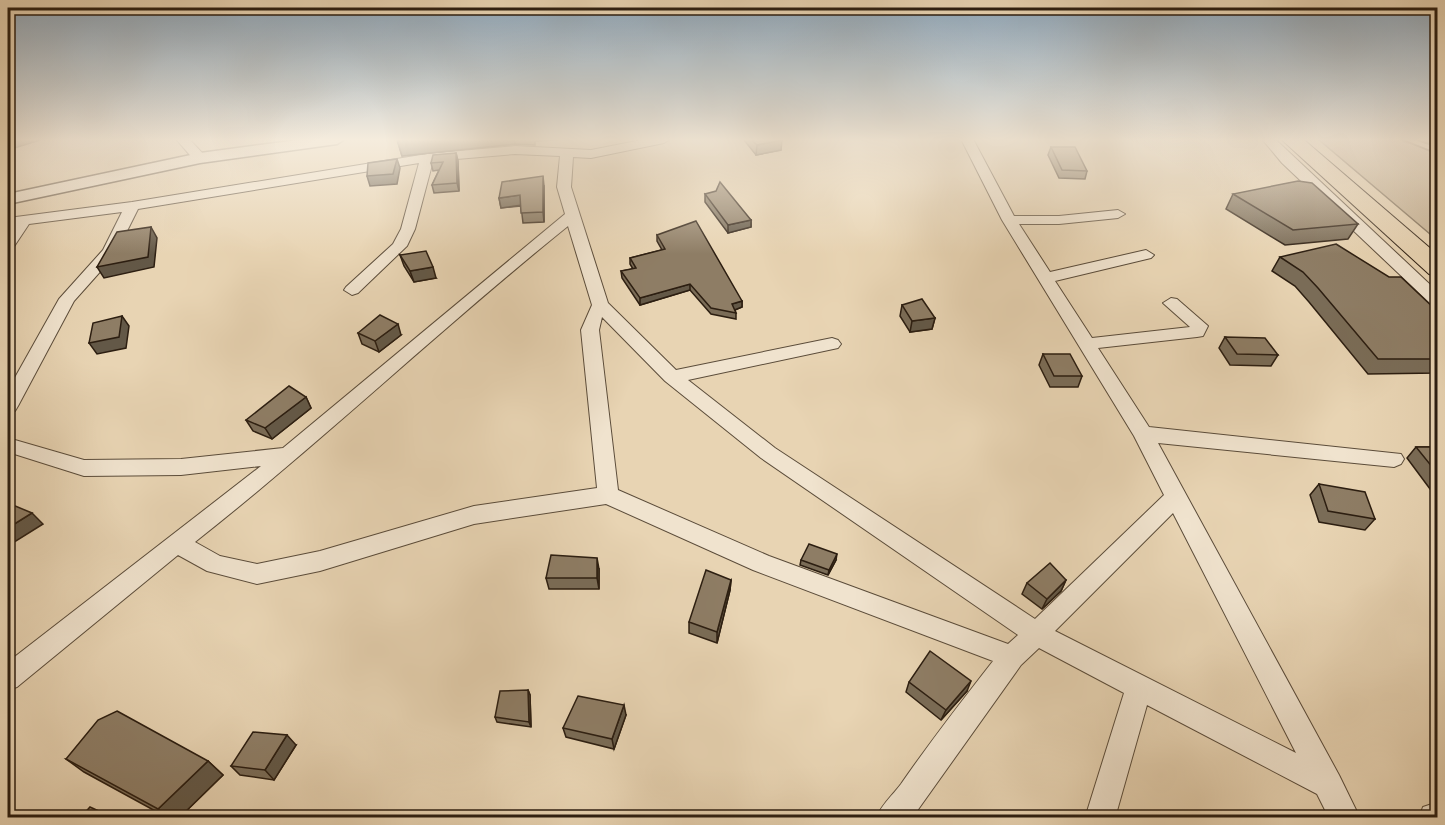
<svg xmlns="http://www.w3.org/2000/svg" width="1445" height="825" font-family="Vollkorn,serif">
	<rect width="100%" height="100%" fill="#e8d4b3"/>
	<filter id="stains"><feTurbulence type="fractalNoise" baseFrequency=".00333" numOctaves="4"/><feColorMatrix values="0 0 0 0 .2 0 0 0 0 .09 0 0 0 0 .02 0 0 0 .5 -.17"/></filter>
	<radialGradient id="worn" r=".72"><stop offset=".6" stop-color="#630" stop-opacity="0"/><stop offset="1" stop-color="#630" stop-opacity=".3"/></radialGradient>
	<polygon fill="#c8b597" stroke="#7a6a54" stroke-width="1.5" points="1318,139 1437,139 1437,240"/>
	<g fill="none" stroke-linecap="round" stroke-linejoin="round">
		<defs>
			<polygon id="service" points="1403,139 1411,139 1438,148 1438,153"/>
			<g id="minor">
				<polygon points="176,139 189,139 207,158 205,161 195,161"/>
				<path d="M647 139H670L664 143 591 158 573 157 571 187 608 303 676 370 832 338 838 340 841 344 838 348 688 380 775 448 1035 619 1164 495 1134 436 1002 220 961 139H973L1014 216H1059L1118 210 1125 214 1118 218 1059 224H1019L1050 272 1146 250 1154 255 1151 258 1055 281 1092 338 1190 327 1163 303 1171 298 1177 299 1208 326 1203 336 1197 337 1098 348 1149 427 1401 454 1404 459 1401 464 1394 467 1158 443 1339 775 1360 818H1329L1317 794 1147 705 1115 818H1085L1124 693 1039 648 1021 665 912 818H876C882 804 892 796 901 784 930 742 961 702 993 661L753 570 606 504 474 524 320 571 257 584 207 571 178 555 17 687 8 690V662L261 466 181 475 84 476 8 452V438L84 460 181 459 283 448 565 214 557 187 560 156 515 154 433 161 415 229 407 246 358 293 352 295 344 290 346 287 393 244 401 229 419 163 138 209 115 255 74 301 18 406 15 411 8 413V390L59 299 103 250 122 212 29 224 13 248 8 250V234L13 226H8V218L132 202 427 154 515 146 591 150ZM568 226 592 305 581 330 597 488 474 506 320 551 257 564 220 556 195 542C323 441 441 328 568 226ZM602 317 665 381 761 458 1018 635 1008 644 769 556 618 490 599 330ZM1173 513 1296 753 1055 631Z"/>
				<polygon points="1262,139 1275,139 1438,292 1438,306 1432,305 1282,163"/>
				<polygon points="1438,802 1438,818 1419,818 1423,807"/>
			</g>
			<polygon id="tertiary" points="306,139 345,139 337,144 200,163 8,204 8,194 200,153"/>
			<polygon id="primary" points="1281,139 1303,139 1438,255 1438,277 1429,274"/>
		</defs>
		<use href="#service" stroke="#5b4c3a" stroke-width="4"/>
		<use href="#minor" stroke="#5b4c3a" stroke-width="2"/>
		<use href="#tertiary" stroke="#5b4c3a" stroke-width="3"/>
		<use href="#primary" stroke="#2c1e11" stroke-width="2"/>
		<use href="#service" fill="#f0e3ce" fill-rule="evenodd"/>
		<use href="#minor" fill="#f0e3ce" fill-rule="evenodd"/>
		<use href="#tertiary" fill="#f0e3ce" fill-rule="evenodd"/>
		<use href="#primary" fill="#e8d4b3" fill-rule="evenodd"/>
	</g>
	<g fill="#7a6c57" stroke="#2c1e11" stroke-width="1.5">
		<polygon points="397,139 575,139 535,141 535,145 515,144 402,156"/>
		<polygon points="744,139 780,139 781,150 756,155 744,140"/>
		<polygon points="1051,147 1087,171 1085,179 1059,178 1048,155"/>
		<polygon points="456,153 458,161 459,191 434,193 432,185 439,170 433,171 431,163"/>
		<polygon points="544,186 544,222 523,223 521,206 501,208 499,198"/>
		<polygon points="705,194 751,220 751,227 728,233 705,202"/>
		<polygon points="1233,194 1358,224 1348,239 1285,245 1226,209"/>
		<polygon points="657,235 742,301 742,307 735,310 736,313 736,319 711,314 690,290 640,305 622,278 621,271 633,269 630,264 630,258 662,250 657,241"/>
		<polygon points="400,255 436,278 414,282 404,266"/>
		<polygon points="1280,257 1437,311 1437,373 1368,374 1309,302 1295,286 1272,271"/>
		<polygon points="902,305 935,318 932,329 910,332 900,316"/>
		<polygon points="358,333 401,335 379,352 362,344"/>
		<polygon points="1225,337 1278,355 1271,366 1230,365 1219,348"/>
		<polygon points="1043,354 1082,376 1078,387 1050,387 1039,365"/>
		<polygon points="306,397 311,408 272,439 253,431 246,420"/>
		<polygon points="1416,447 1437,447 1437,493 1433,493 1407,458"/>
		<polygon points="1319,484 1375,519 1365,530 1319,522 1310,495"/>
		<polygon points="801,560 836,560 828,575 800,565"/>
		<polygon points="599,569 599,589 549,589 546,578"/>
		<polygon points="731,580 730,590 717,643 689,633 689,622"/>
		<polygon points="1066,580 1061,591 1042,609 1022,594 1027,583"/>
		<polygon points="909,682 967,691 941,720 906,692"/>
		<polygon points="528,690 530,695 531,727 497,722 495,717"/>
		<polygon points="626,715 614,749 566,737 563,728"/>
		<polygon points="296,745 274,780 240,775 231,766"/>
		<polygon points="66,759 208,761 223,775 179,818 168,818 84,772"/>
	</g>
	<g fill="#635847" stroke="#2c1e11" stroke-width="1.5">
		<polygon points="19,139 43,139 8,150 8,142"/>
		<polygon points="411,139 514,139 515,144 402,156 397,140"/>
		<polygon points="782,140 781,150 756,155 757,145"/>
		<polygon points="456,153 458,161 459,191 457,183"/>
		<polygon points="397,159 400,168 397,184 370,186 367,176"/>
		<polygon points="543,176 544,186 544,222 543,212"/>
		<polygon points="520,195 522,205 501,208 499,198"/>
		<polygon points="751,220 751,227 728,233 728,225"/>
		<polygon points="151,227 157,238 154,267 104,278 97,267"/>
		<polygon points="433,267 436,278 414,282 410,271"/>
		<polygon points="690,284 690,290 640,305 640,298"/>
		<polygon points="742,301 742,307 732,311 732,304"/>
		<polygon points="122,316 129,326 126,348 97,354 89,343"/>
		<polygon points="935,318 932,329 910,332 912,321"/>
		<polygon points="398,324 401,335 379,352 375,341"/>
		<polygon points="306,397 311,408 272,439 265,428"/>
		<polygon points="32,513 43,524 8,546 8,528"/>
		<polygon points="837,554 836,560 828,575 829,570"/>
		<polygon points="597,558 599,569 599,589 597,578"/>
		<polygon points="731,580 730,590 717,643 717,632"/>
		<polygon points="1066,580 1061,591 1042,609 1047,599"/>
		<polygon points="971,681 967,691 941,720 946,710"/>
		<polygon points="528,690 530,695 531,727 529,722"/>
		<polygon points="624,705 626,715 614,749 612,739"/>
		<polygon points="287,735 296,745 274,780 265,770"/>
		<polygon points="208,761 223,775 179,818 170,818 158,809"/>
	</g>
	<g fill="#8e7d65" stroke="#2c1e11" stroke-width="1.5">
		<polygon points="8,139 19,139 8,142"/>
		<polygon points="751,139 780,139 782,140 757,145"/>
		<polygon points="1051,147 1075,147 1087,171 1062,170"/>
		<polygon points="456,153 457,183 432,185 443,162 431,163 433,155"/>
		<polygon points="397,159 393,174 367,176 368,163"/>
		<polygon points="543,176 543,212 521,213 520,195 499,198 502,182"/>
		<polygon points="1298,181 1312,183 1358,224 1293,230 1233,194"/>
		<polygon points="720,182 751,220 728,225 705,194 716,191"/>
		<polygon points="696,221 742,301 732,304 736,313 711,308 690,284 640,298 621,271 636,268 630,258 665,249 657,235"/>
		<polygon points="151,227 148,257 97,267 117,232"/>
		<polygon points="1336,244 1389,277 1401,277 1437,311 1437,359 1378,359 1318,288 1303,272 1280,257"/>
		<polygon points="426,251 433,267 410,271 400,255"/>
		<polygon points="922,299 935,318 912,321 902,305"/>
		<polygon points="380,315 398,324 375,341 358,333"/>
		<polygon points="122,316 119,337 89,343 93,323"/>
		<polygon points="1225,337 1265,338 1278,355 1237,354"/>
		<polygon points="1043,354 1070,354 1082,376 1054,376"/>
		<polygon points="289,386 306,397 265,428 246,420"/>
		<polygon points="1416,447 1437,447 1437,473"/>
		<polygon points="1319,484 1365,492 1375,519 1328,511"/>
		<polygon points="8,503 32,513 8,528"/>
		<polygon points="809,544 837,554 829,570 801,560"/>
		<polygon points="551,555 597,558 597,578 546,578"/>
		<polygon points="1050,563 1066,580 1047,599 1027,583"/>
		<polygon points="706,570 731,580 717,632 689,622"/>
		<polygon points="930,651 971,681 946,710 909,682"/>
		<polygon points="528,690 529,722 495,717 500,691"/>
		<polygon points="578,696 624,705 612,739 563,728"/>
		<polygon points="117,711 208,761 158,809 66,759 98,720"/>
		<polygon points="253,732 287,735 265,770 231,766"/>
		<polygon points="90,807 114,818 80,818"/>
	</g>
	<linearGradient id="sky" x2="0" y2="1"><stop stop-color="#8ea8bd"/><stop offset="0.55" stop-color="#f5ecdd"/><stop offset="1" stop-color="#f5ecdd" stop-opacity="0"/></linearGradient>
	<rect width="1445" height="254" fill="url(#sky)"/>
	<rect width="1445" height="825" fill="none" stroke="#e8d4b3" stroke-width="30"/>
	<rect x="9" y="9" width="1427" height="807" fill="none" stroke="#2c1e11" stroke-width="3"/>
	<rect x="15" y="15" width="1415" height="795" fill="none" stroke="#2c1e11" stroke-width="1.5"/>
	<rect width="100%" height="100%" filter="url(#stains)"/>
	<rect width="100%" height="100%" fill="url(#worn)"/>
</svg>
